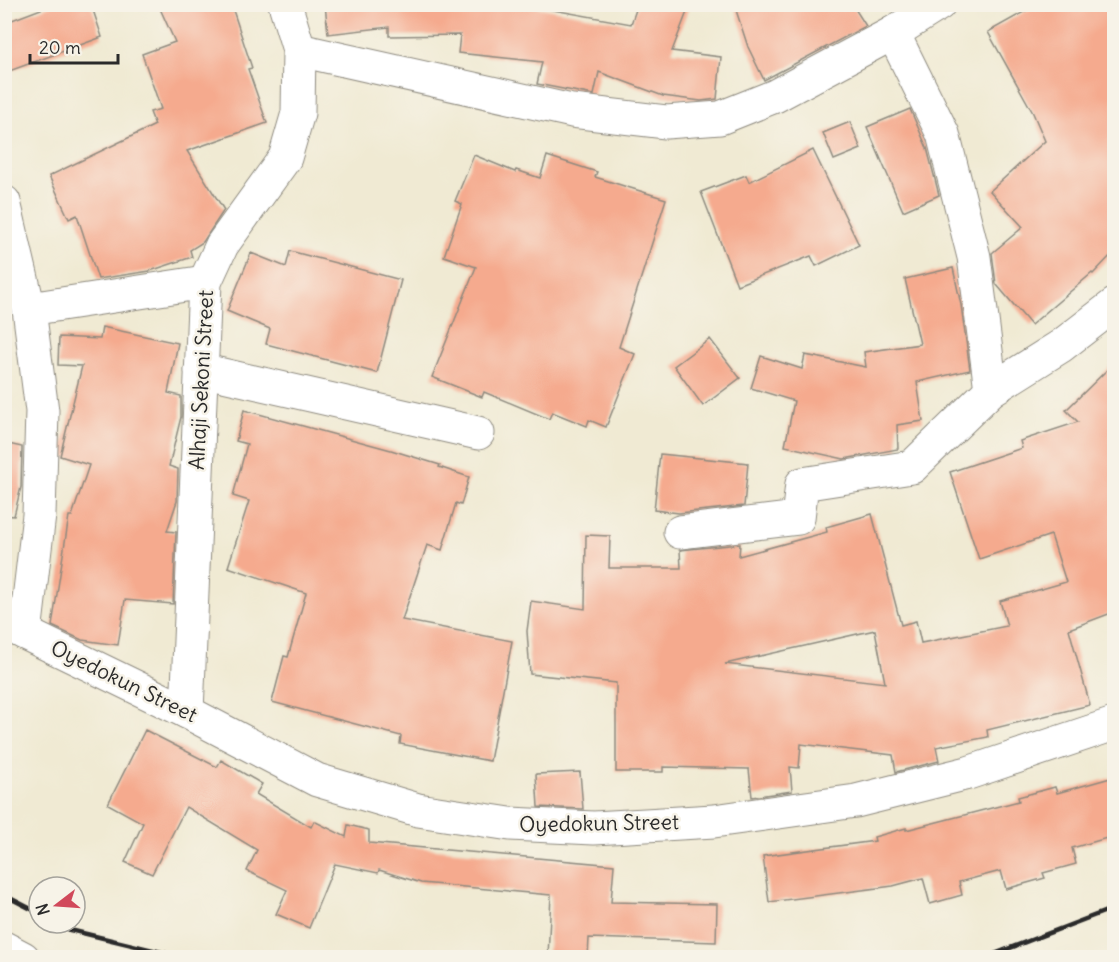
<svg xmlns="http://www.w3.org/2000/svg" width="1119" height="962" font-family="Delius,sans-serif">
	<rect width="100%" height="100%" fill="#f7f3e8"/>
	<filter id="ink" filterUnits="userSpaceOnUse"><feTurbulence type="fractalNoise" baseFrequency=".0167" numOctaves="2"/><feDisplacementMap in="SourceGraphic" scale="12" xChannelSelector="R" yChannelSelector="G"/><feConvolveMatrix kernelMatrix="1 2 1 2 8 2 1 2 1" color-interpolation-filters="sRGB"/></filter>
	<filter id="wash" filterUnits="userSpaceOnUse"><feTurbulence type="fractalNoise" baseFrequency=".008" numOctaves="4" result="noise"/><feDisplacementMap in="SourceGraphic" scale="24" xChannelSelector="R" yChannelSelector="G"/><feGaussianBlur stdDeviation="1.35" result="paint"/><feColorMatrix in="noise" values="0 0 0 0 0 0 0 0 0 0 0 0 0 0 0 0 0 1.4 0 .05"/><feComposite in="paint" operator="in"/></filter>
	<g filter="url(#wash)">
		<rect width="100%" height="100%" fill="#f0ead3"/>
		<g id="blocks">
			<g fill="#f5aa8e" fill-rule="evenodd">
				<polygon points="54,4 91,4 102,37 4,73 4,23"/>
				<polygon points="158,4 231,4 252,68 248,69 267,123 187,151 224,210 203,242 190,250 192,257 150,271 98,279 77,215 69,219 49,176 155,125 150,112 161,109 142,54 175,42"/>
				<polygon points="325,4 520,4 631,24 638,4 690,4 672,51 721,57 717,99 701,101 663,96 599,72 594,95 537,84 542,62 458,53 460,35 389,36 389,27 328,34"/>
				<polygon points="734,4 852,4 866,26 764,80 748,47"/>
				<polygon points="1038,4 1114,4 1114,252 1093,274 1092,273 1031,325 996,284 992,253 1023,227 990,191 1045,141 1033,113 988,32"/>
				<polygon points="910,109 927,148 939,195 903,211 867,127"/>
				<polygon points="850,122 861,149 834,160 823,133"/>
				<polygon points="813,150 859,245 816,266 811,256 737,285 701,192 746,175 749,182"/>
				<polygon points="474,155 515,172 516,170 540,178 547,156 597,172 595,177 666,199 619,347 635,354 606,427 589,420 587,426 552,412 549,419 484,392 482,397 432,377 476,267 444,256 462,204 455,201"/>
				<polygon points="290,251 401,280 377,373 266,344 270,329 227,311 251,253 286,267"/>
				<polygon points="953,268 961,305 970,370 917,382 923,421 897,425 898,449 844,459 785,446 794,401 751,388 761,356 802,369 805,355 866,367 864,352 920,344 905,279"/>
				<polygon points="102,327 178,343 168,393 181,396 181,417 169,466 178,469 177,501 167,531 176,532 173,604 125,600 118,645 82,640 52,626 69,516 72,516 89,465 60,456 82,366 58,365 59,337 100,339"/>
				<polygon points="710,339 740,378 703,406 674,366"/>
				<path d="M1114 363V612L1069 629 1090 705 987 730 988 737 936 747 939 761 896 772 893 755 801 744 799 768 790 767 792 791 752 797 749 769 663 767V772H616V683L530 674 527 631 531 601 585 609 586 535 610 536 609 568H681L680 550 740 544 739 556 827 532 826 527 872 514 901 625 916 621 921 643 1007 626 1000 601 1066 582 1051 535 979 559 950 472 1022 448 1020 441 1078 422 1066 410ZM875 630 885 683 725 664Z"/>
				<polygon points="244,410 391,450 440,465 439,467 469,477 461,505 456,503 442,550 427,545 402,620 512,641 490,761 400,744 401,736 272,702 284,656 288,657 306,593 228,567 249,501 233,496 247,444 236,441"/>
				<polygon points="4,443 22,447 21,487 14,516 4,515"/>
				<polygon points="660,454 748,463 744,506 679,513 654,510"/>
				<polygon points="145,730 217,767 221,760 262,784 256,794 311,827 314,821 346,837 348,825 369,830 369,843 614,865 611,902 717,904 716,942 589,938 588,957 548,957 551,895 421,883 379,870 378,873 335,864 309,928 276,914 287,890 247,871 257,850 186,807 152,874 125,862 143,823 108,804"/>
				<polygon points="580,772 583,809 538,807 536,774"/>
				<polygon points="1114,777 1114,836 1072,848 1076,864 1043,873 1045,878 1006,889 1001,871 959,882 962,895 930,904 923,878 893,886 769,902 763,856 875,841 874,837 906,828 906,830 1019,801 1018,797 1055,787 1057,793"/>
			</g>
		</g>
	</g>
	<g filter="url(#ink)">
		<use href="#blocks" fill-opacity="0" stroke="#8e8a7f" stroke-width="1.5"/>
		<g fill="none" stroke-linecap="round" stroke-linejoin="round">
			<defs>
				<g id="minor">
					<polyline points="893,33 943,134 974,257 991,390"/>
					<polyline points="299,50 572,111 666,122 720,118 775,96 893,33 939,4"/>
					<polyline points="4,202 29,309 42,411 39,515 25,633"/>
					<polyline points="29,309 205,282"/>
					<polyline points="201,370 478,433"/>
					<polyline points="680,532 798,518 802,484 912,467 991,390 1061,346 1114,305"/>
					<polyline points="4,623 187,712 317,780 418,810 510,824 594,828 714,821 856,801 968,773 1114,724"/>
					<polyline points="187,712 205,282 222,245 285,158 298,113 299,50 285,4"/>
					<polyline points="4,948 23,958"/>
				</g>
			</defs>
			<use href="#minor" stroke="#8e8a7f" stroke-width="35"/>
			<use href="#minor" stroke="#fff" stroke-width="33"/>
			<g stroke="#2b2b2b" stroke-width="4.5">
				<polyline points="4,895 39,913"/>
				<polyline points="58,923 70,930 186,958"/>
				<polyline points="984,958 1114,908"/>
			</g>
		</g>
	</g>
	<g text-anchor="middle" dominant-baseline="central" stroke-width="5" stroke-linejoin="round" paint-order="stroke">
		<g font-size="21" fill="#2b2b2b" stroke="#f7f3e8">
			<text transform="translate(201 380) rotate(-87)">Alhaji Sekoni Street</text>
			<text transform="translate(124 681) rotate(26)">Oyedokun Street</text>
			<text transform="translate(599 823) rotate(-1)">Oyedokun Street</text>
		</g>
	</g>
	<rect width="1119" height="962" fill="none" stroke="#f7f3e8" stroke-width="24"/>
	<g transform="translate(57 905) rotate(253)"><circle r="28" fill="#f7f3e8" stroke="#a5a39c" stroke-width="1.5"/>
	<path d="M0-4.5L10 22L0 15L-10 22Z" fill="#d1495b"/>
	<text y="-9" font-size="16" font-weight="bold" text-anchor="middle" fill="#2b2b2b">N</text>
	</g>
	<path d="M30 54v9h88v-9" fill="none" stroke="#2b2b2b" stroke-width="3"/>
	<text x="39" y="54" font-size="18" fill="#2b2b2b" stroke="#f7f3e8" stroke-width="4.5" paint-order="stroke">20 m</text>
</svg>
